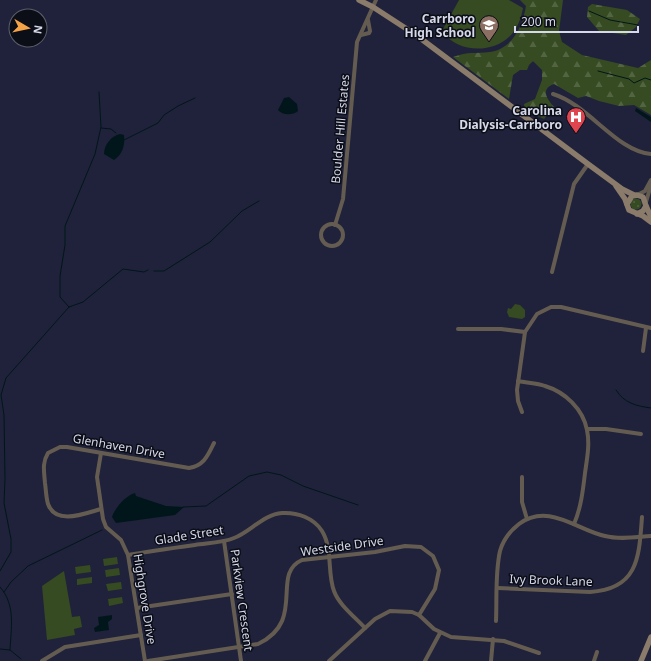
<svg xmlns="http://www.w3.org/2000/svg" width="651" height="661" font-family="'Noto Sans',sans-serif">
	<defs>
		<pattern id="grass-dots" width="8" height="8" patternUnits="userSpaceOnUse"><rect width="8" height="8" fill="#364b21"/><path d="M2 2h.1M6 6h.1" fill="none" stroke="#526441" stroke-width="1.8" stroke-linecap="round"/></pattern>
		<pattern id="forest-firs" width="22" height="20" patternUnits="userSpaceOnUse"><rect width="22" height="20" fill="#364b21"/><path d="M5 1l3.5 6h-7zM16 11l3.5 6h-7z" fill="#526441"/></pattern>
	</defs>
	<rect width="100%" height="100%" fill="#1f223a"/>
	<circle fill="url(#grass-dots)" cx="636" cy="204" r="5.5"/>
	<g fill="url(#forest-firs)">
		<path d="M520 0H563L559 31 562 42 582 55 638 68 651 60V115L634 105 619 106 599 101 586 96 578 98 554 84C540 89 547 99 554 107L544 119 525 110 524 104 535 99 542 80V70L533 61 529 65 527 70H520L513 75 509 99 453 57C469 51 475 54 490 52 512 49 523 26 526 6Z"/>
		<polygon points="592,4 627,10 640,19 636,27 626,35 599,31 587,17 588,7"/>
	</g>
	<g fill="#364b21">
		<path d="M459 0H509L523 8C521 18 518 28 510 36 492 54 457 53 442 31Z"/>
		<polygon points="515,304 520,305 525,310 525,317 522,319 509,317 507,312 508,308 511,309"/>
		<polygon points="117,557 118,564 104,566 103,559"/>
		<polygon points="90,565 91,572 76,574 75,567"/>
		<polygon points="119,568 120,575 106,577 105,570"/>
		<polygon points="64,571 72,617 80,616 82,627 74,629 75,635 47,640 42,586"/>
		<polygon points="92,577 92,583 77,585 77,579"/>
		<polygon points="121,582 122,589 108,591 106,584"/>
		<polygon points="122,597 123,603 109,606 108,599"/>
	</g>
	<g fill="#00161a">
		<path d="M289 97 297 104 298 111C292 116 282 115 278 110L284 98Z"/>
		<polygon points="636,108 651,117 651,122 635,111"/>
		<path d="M120 134 124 135C125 145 123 154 114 160L104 154C104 145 111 136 120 134Z"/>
		<path d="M135 493 136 496 166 506 184 507 175 515 116 523 112 517C115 508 125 496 135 493Z"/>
		<polygon points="112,615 112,619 108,622 109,630 95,632 94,628 99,625 98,617"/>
	</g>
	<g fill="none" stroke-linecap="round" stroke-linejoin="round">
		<g stroke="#00161a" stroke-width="1">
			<polyline points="589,11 610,20 638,25"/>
			<polyline points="598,71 629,79 634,83 645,78 651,80"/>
			<polyline points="101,128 111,129 116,133"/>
			<polyline points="124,140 158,123 164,115 178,106 195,98"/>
			<polyline points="154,271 164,271 210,242 242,211 259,201"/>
			<polyline points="69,307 60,297 60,276 65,245 65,226 95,154 101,127 99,92"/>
			<path d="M616 390C624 403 636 406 651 408"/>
			<polyline points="183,507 206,506 249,476 267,472 281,475 303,486 358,505"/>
			<polyline points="0,571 11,552 11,539 4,503 5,479 4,415 1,395 6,378 69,307 83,302 123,269 144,272 148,270"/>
			<path d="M0 587C16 605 11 628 10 650"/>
			<polyline points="4,592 11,582 28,566 102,530"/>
			<polyline points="0,649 10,650 21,659"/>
		</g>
		<g stroke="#655c51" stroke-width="4">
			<polyline points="361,35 369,33 370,31 368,20"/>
			<path d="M553 94C589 105 616 151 651 154"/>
			<polyline points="637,195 645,191 651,180"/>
			<polyline points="646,202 651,185"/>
			<circle cx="332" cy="235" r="11"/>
			<polyline points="335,225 343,199 357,42 376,0"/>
			<polyline points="552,272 574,184 588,164"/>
			<polyline points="458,329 501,329 525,332"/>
			<polyline points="643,351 646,328"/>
			<path d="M518 381C527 383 537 383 545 386 565 392 583 409 587 430 590 444 587 459 585 473 583 490 581 508 574 524"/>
			<polyline points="522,412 518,401 517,390 525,332 537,314 551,307 561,307 651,328"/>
			<polyline points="587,429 606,429 641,434"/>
			<polyline points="101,453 97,477 103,519 106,527 121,540 128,555 145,661"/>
			<polyline points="522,477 522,502 527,519"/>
			<path d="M101 509C86 513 56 526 48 504 46 497 46 490 45 483 44 471 42 463 48 453L60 447H67L189 468C204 466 208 455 214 443"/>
			<polyline points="224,541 241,661"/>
			<path d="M128 555C151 551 173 548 195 545 208 543 222 543 234 538 250 532 264 514 282 513 297 512 314 518 322 531 333 549 327 572 334 591 339 605 355 617 365 628"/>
			<path d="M498 588 590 592C639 589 639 556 642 517"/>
			<polyline points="137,608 232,594"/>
			<path d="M496 621C497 599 495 573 500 551 503 540 510 531 519 524 548 502 577 530 605 536 620 540 636 537 651 536"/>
			<polyline points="42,661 65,647 141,635"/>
			<path d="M148 661 258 644C307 621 270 574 302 560L375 552 405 546 421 547 433 556 439 570 435 589 419 615"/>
			<polyline points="329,661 375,619 390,611 412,612 419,615 434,629 451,637 504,641 539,653"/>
			<polyline points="425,661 440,633"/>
			<polyline points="491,661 493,639"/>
			<polyline points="594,661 597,652"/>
		</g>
		<g stroke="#8a7b6a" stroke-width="5.5">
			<polyline points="359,0 373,7 416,35 588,164 622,189 634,195"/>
			<polyline points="616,186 625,199 629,210 643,216 651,222"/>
			<polyline points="627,204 632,196 637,195 643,197 646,206 643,211 637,214"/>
			<polyline points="646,206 651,217"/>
			<polyline points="641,661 651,637"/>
		</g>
	</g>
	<defs>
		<symbol id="school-pin" viewBox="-11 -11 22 30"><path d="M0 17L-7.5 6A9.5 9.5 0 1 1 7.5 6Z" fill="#8d6e63" stroke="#0b0d17"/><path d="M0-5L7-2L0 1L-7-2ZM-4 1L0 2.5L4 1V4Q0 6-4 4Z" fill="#fff"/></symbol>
		<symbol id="hospital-pin" viewBox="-11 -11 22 30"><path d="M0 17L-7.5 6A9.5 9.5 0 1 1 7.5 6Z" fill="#e0444e" stroke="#0b0d17"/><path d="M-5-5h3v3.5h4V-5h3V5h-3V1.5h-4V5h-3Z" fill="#fff"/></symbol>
	</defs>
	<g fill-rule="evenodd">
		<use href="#school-pin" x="478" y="14" width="22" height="30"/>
		<use href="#hospital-pin" x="565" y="106" width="22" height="30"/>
	</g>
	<g text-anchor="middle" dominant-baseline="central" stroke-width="3" stroke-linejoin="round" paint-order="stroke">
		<g font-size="12" font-weight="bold" fill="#d6d9ea" stroke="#0b0d17" text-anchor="end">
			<text x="475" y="18">Carrboro<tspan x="475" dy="14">High School</tspan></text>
			<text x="562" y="110">Carolina<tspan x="562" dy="14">Dialysis-Carrboro</tspan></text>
		</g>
		<g font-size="12" fill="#d6d9ea" stroke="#0b0d17">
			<text transform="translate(340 129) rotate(-85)">Boulder Hill Estates</text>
			<text transform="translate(119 446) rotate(10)">Glenhaven Drive</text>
			<text transform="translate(189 535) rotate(-9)">Glade Street</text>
			<text transform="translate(342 546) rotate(-8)">Westside Drive</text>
			<text transform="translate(551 580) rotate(2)">Ivy Brook Lane</text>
			<text transform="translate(145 599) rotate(81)">Highgrove Drive</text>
			<text transform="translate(242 600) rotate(82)">Parkview Crescent</text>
		</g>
	</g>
	<g transform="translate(28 28) rotate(99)"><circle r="19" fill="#0b0d17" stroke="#5c5f6b"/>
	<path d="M0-3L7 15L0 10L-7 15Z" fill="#f6a247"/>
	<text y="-6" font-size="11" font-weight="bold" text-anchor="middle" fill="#d6d9ea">N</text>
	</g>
	<path d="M515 26v6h123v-6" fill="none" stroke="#d6d9ea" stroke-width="2"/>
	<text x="521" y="26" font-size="12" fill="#d6d9ea" stroke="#0b0d17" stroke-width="3" paint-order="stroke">200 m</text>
</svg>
